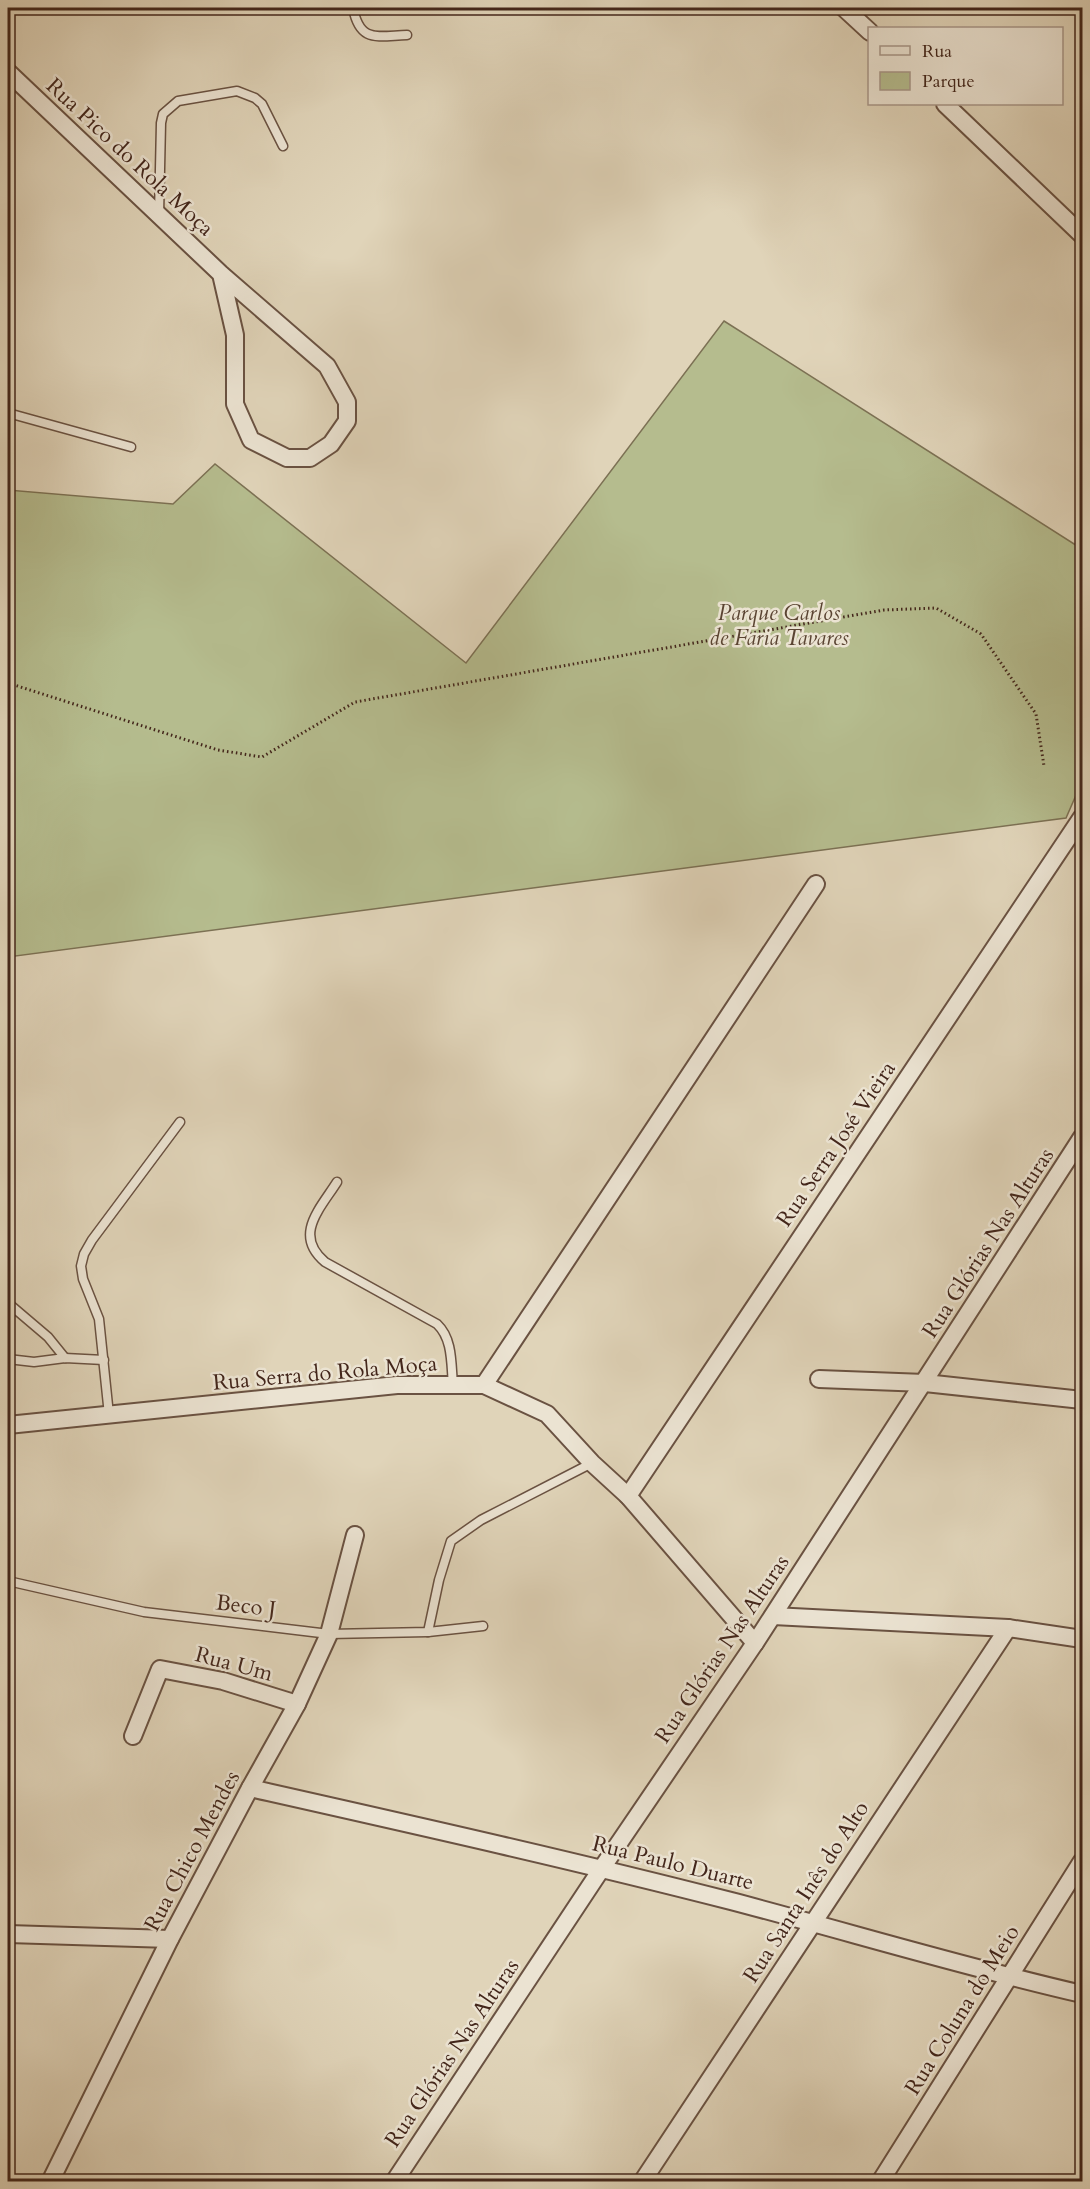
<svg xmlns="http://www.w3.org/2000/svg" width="1090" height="2189" font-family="Cardo,serif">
	<rect width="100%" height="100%" fill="#e0d4b9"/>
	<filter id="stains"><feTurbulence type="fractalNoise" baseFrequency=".00333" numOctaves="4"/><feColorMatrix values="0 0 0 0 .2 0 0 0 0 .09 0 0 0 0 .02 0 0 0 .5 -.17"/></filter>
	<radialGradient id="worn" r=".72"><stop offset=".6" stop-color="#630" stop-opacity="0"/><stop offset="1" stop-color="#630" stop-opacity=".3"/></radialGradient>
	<polygon fill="#b5bc8e" stroke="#7c7154" stroke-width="1.5" points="724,321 1082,549 1082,763 1080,786 1066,818 8,957 8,490 173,504 215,464 466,663"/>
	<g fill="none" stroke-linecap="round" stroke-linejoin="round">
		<defs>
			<g id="lane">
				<path d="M353 8C360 43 376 36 407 35"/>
				<polyline points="159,215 161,123 163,114 178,101 237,91 255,98 262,104 283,146"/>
				<polyline points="8,413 131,447"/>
				<path d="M337 1182C320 1209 293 1235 325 1262L437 1324C453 1339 451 1364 453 1385"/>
				<polyline points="8,1303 48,1337 65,1358"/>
				<polyline points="8,1359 34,1362 65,1358 104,1360"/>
				<polyline points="109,1415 99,1319 83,1279 81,1266 84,1254 92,1240 180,1122"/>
				<polyline points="8,1581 144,1612 329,1634 428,1632 483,1626"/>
				<polyline points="428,1632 439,1580 451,1541 481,1520 592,1463"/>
			</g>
			<g id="street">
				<polyline points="844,8 870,32"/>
				<polyline points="8,72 221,274 327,366 347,402 347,421 331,444 310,458 287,458 251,440 235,404 235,335 221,274"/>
				<polyline points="945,104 1082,235"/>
				<polyline points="819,1379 925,1383 1082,1400"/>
				<polyline points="484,1385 816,884"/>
				<polyline points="8,1425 397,1385 484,1385 547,1414 592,1463 628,1496 755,1643"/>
				<polyline points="628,1496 1082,817"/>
				<polyline points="773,1616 1008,1628 1082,1639"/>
				<polyline points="133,1736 160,1669 223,1681 297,1704"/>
				<path d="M250 1788C410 1824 571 1860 731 1901 849 1932 964 1967 1082 1994"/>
				<polyline points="8,1934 170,1939"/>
				<polyline points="50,2182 170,1939 250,1788 297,1704 329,1634 355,1535"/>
				<polyline points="394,2182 602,1868 755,1643 1082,1137"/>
				<polyline points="642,2182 1008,1628"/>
				<polyline points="880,2182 1082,1861"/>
			</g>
		</defs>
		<use href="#lane" stroke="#6a5242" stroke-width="11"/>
		<use href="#street" stroke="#6a5242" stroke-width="20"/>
		<polyline stroke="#43261b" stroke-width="3" stroke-dasharray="1.5 3" stroke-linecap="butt" points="8,683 218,750 262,757 355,702 884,610 936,608 981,634 1036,714 1044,766"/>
		<use href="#lane" stroke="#ebe3d2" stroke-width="8"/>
		<use href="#street" stroke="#ebe3d2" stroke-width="16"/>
	</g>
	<g text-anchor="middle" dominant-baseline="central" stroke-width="5" stroke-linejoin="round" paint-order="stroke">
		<g font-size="22" fill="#43261b" stroke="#ebe3d2">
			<text transform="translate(130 157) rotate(43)">Rua Pico do Rola Moça</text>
			<text transform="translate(836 1144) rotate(-56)">Rua Serra José Vieira</text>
			<text transform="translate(988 1243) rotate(-57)">Rua Glórias Nas Alturas</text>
			<text transform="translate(325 1373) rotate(-5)">Rua Serra do Rola Moça</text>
			<text transform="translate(246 1606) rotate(7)">Beco J</text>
			<text transform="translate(722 1649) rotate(-56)">Rua Glórias Nas Alturas</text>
			<text transform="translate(234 1664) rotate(15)">Rua Um</text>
			<text transform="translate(192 1851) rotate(-62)">Rua Chico Mendes</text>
			<text transform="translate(673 1863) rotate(14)">Rua Paulo Duarte</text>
			<text transform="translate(806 1892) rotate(-57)">Rua Santa Inês do Alto</text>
			<text transform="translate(962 2010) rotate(-58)">Rua Coluna do Meio</text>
			<text transform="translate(452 2053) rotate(-56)">Rua Glórias Nas Alturas</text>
		</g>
		<g font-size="22" font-style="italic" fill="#5a4432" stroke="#ebe3d2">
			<text x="779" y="613">Parque Carlos<tspan x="779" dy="25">de Faria Tavares</tspan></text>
		</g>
	</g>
	<rect width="1090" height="2189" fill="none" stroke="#e0d4b9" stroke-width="30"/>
	<rect x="9" y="9" width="1072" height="2171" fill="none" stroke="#43261b" stroke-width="3"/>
	<rect x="15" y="15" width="1060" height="2159" fill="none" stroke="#43261b" stroke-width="1.5"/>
	<rect x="868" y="27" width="195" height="78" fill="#ebe3d2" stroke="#a89789" stroke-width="1.5"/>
	<rect x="880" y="46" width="30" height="9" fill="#ebe3d2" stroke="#a89789" stroke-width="1.5"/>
	<text x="922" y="57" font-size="18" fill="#43261b">Rua</text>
	<rect x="880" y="72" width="30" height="18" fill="#b5bc8e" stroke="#a89789" stroke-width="1.5"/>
	<text x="922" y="87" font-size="18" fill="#43261b">Parque</text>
	<rect width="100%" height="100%" filter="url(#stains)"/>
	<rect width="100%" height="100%" fill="url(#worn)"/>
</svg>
